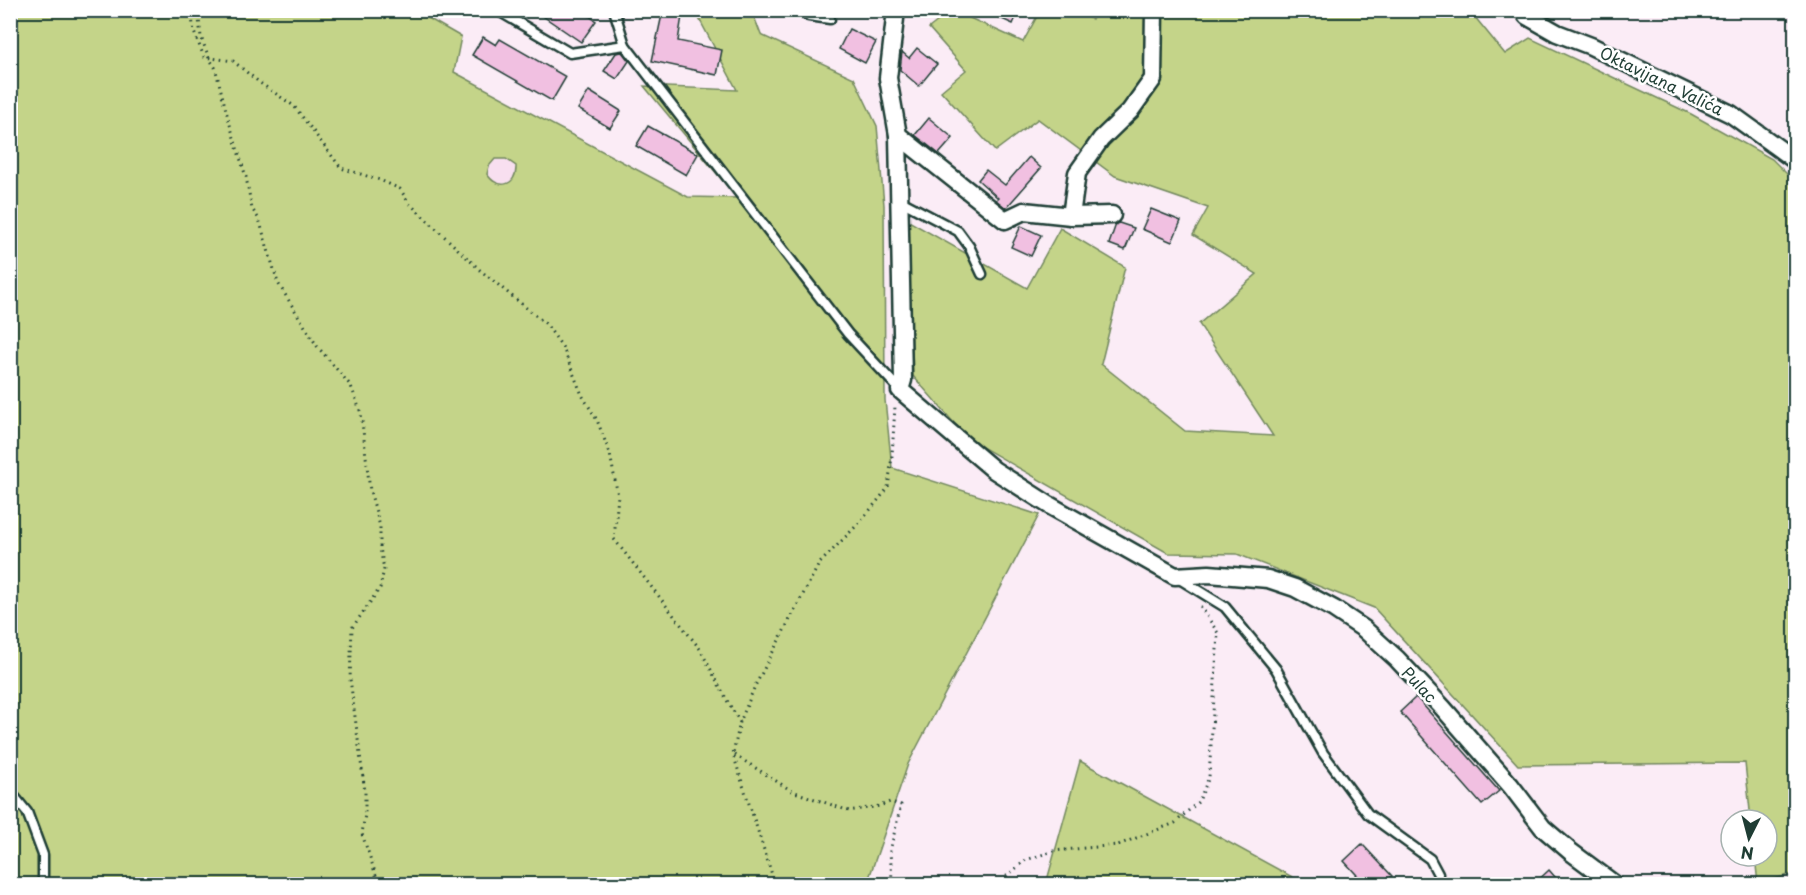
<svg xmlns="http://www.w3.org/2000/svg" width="1806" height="895" font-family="'Playpen Sans',sans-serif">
	<rect width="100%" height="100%" fill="#fbecf6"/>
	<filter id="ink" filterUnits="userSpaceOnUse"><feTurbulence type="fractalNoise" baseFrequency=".0167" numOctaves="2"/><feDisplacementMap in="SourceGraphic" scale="12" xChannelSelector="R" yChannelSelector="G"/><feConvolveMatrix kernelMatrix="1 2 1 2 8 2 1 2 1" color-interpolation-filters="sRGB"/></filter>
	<g filter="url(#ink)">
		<polygon fill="#f8dff0" points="495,159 506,159 516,166 516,176 513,181 499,185 491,181 487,174 489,166"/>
		<g fill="#c4d489" stroke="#72885e" stroke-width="1.5" fill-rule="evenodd">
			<polygon points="952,10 1023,42 1040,11 1072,11 1092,19 1101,10 1470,11 1505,54 1530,38 1691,114 1772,159 1796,183 1795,873 1758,884 1755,856 1767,856 1767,820 1751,820 1745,763 1518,765 1374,608 1237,554 1168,553 968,439 913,376 907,220 1027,288 1060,228 1125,267 1101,364 1185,431 1273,436 1199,324 1257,274 1193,235 1208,208 1115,176 1038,119 995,151 941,91 966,70 929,28"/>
			<path d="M10 11H416L461 37 454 72 688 197 737 198 644 86 737 90 695 11H752L761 35 854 78 877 126 884 205 885 400 892 468 1039 515 908 764 867 884H11ZM495 159H506L516 166C517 187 497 190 487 174L489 166Z"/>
			<polygon points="1080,761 1305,884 1046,884"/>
		</g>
		<g fill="#f1c0e1" stroke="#1f3d34" stroke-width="1.5">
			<polygon points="534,10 581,10 596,21 581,42"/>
			<polygon points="663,10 683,10 678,41 722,50 717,75 652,61"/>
			<polygon points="982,10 1019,10 1013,24"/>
			<polygon points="849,29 876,42 865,63 839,49"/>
			<polygon points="483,37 496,45 500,39 566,77 552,101 472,55"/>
			<polygon points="917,48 937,64 919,86 900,70 902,52 909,58"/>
			<polygon points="622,52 629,61 617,79 604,71 616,53"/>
			<polygon points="589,91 621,111 610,128 578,109"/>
			<polygon points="929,118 953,138 939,154 915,135"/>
			<polygon points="648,126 698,154 686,175 636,146"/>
			<polygon points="1029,157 1041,168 1006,208 996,200 998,198 978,180 986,170 1005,185"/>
			<polygon points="1151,209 1181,221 1172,242 1142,229"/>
			<polygon points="1119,223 1134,228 1125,250 1109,244 1116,224"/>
			<polygon points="1021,226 1041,235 1031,256 1011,247"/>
			<polygon points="1416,697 1499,791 1482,805 1400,712"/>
			<polygon points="1362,844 1392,876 1383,885 1366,885 1344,861"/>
			<polygon points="1549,870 1562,885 1533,885"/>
		</g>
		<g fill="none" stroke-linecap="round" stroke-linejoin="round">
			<defs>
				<g id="service">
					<polyline points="497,10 570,53 625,45"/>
					<polyline points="614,10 625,45 848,334 900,390"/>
					<polyline points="800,10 809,16 830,19"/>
					<polyline points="899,200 958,231 969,246 982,274"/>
					<polyline points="1178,578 1225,607 1276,669 1323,753 1368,814 1430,859 1438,874"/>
					<polyline points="10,791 27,812 43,855 43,884"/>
					<polyline points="1793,884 1796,884"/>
				</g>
				<g id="minor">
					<polyline points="896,10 888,78 898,135 1005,220 1024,211 1071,216 1112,215"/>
					<polyline points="1523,10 1527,16 1557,33 1591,46 1731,114 1796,161"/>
					<polyline points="898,135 903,380 900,390 994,470 1049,505 1175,576 1209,574 1268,579 1295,588 1334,609 1364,629 1397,659 1443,708 1511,786 1543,828 1571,852 1614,884"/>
					<polyline points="1071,216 1077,173 1101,139 1130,111 1153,79 1154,10"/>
				</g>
			</defs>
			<use href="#service" stroke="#1f3d34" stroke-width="13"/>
			<use href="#minor" stroke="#1f3d34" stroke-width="21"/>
			<g stroke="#1f3d34" stroke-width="3" stroke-dasharray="1.5 4.5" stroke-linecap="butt">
				<polyline points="191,10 194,32 204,57 233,61 260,83 294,106 341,168 380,180 400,189 409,203 480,270 546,324 563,348 582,395 597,420 610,454 618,496 614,539 700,649 729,704 740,722"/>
				<polyline points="198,10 201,37 209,58 215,67 228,118 246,177 252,209 259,219 278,283 317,346 351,386 361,413 370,491 380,526 380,548 384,569 380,588 352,628 350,679 365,792 365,814 362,834 379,884"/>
				<polyline points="735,755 792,791 849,811 880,806 890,802 901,805 890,851 892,879 902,884"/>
				<polyline points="775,884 733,754 740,722 755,686 819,564 861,521 888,488 892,456 895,406"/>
				<polyline points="997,884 1026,860 1053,851 1118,845 1175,823 1199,801 1209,777 1218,633 1199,604"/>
			</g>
			<use href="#service" stroke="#fff" stroke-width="8"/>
			<use href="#minor" stroke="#fff" stroke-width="16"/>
		</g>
	</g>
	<g text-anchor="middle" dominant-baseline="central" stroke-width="5" stroke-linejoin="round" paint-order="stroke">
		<g font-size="16" fill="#1f3d34" stroke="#fff">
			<text transform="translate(1662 80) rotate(26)">Oktavijana Valića</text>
			<text transform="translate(1420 684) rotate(47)">Pulac</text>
		</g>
	</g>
	<rect width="1806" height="895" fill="none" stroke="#fff" stroke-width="36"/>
	<rect x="18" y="18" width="1770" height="859" fill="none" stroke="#1f3d34" stroke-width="2" filter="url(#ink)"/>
	<g transform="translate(1749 838) rotate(186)"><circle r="28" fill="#ffffff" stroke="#a5b1ae" stroke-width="1.5"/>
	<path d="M0-4.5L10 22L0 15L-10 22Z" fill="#1f3d34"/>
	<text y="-9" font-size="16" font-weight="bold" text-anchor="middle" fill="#1f3d34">N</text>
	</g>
</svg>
